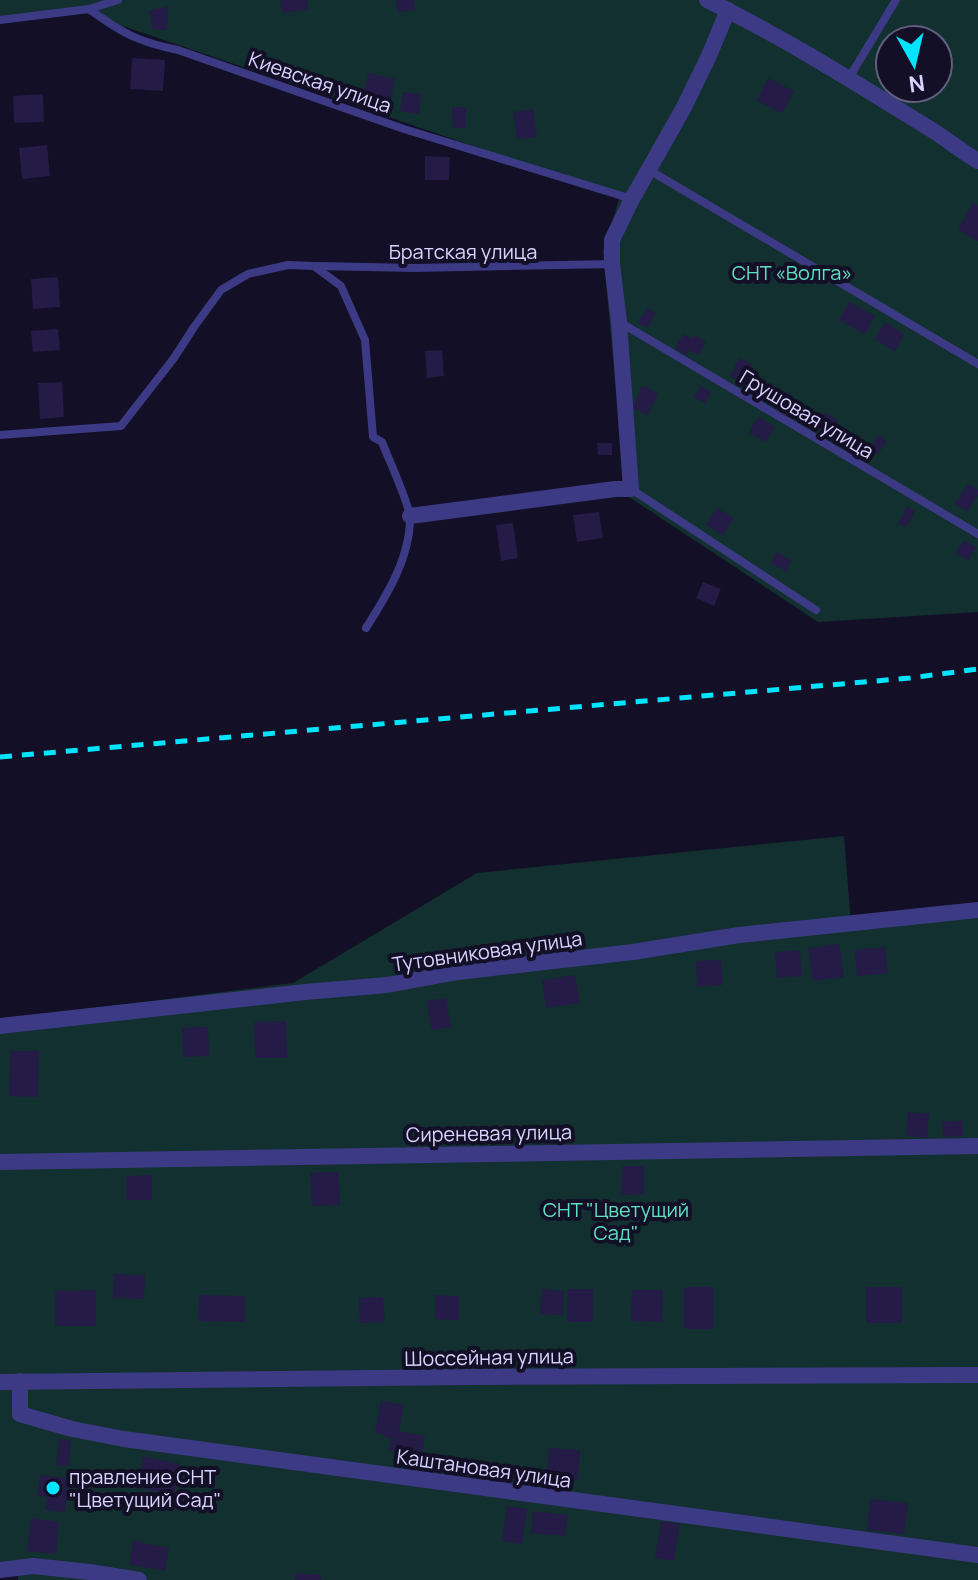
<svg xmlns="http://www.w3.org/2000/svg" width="978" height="1580" font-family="Manrope,sans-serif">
	<rect width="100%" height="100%" fill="#130f26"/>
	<g fill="#12302f" fill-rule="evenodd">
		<path d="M0 0H978V612L818 622 626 495 603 251 620 196 73 9 0 17ZM890 40H938V88H890Z"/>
		<polygon points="844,836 851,923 978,908 978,1580 18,1580 18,1572 0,1569 0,1020 293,983 477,873"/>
	</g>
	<g fill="#241b47">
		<polygon points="280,0 307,0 309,9 282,13"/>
		<polygon points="396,0 414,0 415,10 398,12"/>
		<polygon points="168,6 167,30 153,29 149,11"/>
		<polygon points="132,58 165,60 163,91 130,89"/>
		<polygon points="368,73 395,79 389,108 362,102"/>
		<polygon points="768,78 794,91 782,113 757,101"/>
		<polygon points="403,92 421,94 419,114 400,111"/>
		<polygon points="43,94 44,122 14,123 13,96"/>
		<polygon points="452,107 466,107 466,128 453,128"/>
		<polygon points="533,109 537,137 517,139 513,112"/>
		<polygon points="47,145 50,176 22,179 19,148"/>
		<polygon points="425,156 450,157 449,180 425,180"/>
		<polygon points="972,203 978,206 978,241 958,230"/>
		<polygon points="58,277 60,307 33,309 31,279"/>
		<polygon points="849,302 875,316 865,334 839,320"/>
		<polygon points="647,308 656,313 647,328 638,323"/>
		<polygon points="885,322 904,334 895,351 875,339"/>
		<polygon points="58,329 60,350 33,352 31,331"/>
		<polygon points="684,334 692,339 694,335 706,342 699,355 690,350 686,355 675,348"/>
		<polygon points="442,350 444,376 427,378 425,351"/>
		<polygon points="739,358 752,365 742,383 730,376"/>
		<polygon points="62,382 64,417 40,419 38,383"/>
		<polygon points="642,386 658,393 648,415 632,408"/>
		<polygon points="701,386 711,392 705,403 694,397"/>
		<polygon points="785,392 793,396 787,409 779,405"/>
		<polygon points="825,412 839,421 831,435 816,427"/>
		<polygon points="758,417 775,427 766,442 749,433"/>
		<polygon points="879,435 887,441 877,455 869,450"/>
		<polygon points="597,443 612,443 612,455 598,455"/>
		<polygon points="968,484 978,490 978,495 967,512 955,504"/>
		<polygon points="907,507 915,511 906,527 898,523"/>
		<polygon points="717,508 734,518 723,535 706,525"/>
		<polygon points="599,512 603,538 577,542 573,515"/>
		<polygon points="513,523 518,558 501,561 496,525"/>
		<polygon points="964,540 976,547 968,561 956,553"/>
		<polygon points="776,552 791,560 786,571 771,563"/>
		<polygon points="703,582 721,589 714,606 696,598"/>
		<polygon points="839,944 844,977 813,981 808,948"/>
		<polygon points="885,947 888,973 857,976 855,950"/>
		<polygon points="800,950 802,976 777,978 775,952"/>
		<polygon points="721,960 723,985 697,987 696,961"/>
		<polygon points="575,975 580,1003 546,1008 542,980"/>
		<polygon points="446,998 451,1027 431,1030 427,1001"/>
		<polygon points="286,1021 287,1058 255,1058 254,1022"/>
		<polygon points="208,1027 209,1056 183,1057 182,1028"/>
		<polygon points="10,1051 39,1051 38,1097 9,1096"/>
		<polygon points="908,1112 929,1114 927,1138 906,1136"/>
		<polygon points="963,1121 963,1136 943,1137 942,1122"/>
		<polygon points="622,1166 644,1166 644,1194 621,1195"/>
		<polygon points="338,1172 340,1205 312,1206 310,1173"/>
		<polygon points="152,1175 152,1200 126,1200 126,1176"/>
		<polygon points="114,1274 145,1275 144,1299 113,1298"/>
		<rect x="684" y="1287" width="30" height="42"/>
		<rect x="866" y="1287" width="36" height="36"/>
		<polygon points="542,1289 564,1291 562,1315 540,1314"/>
		<polygon points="568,1289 593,1289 593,1322 567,1322"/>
		<polygon points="96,1290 96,1326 55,1326 55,1291"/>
		<polygon points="632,1290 663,1290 662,1322 631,1321"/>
		<polygon points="199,1295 245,1296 245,1322 198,1321"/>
		<polygon points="435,1295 459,1296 459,1320 435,1319"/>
		<polygon points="383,1297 385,1322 360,1323 359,1298"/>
		<polygon points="381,1401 404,1405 399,1431 425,1436 420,1463 404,1464 406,1454 389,1450 391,1439 375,1432"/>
		<polygon points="59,1439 71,1440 69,1466 56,1465"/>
		<polygon points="549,1448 580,1450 578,1480 547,1478"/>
		<polygon points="143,1457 179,1463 174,1495 138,1488"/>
		<polygon points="40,1475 70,1479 65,1512 45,1510 46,1497 37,1496"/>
		<polygon points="870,1499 908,1503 904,1534 867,1530"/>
		<polygon points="507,1506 527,1509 522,1544 502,1541"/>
		<polygon points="533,1511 568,1515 565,1536 531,1533"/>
		<polygon points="31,1518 59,1522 56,1554 27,1551"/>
		<polygon points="661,1521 680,1524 674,1561 655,1558"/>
		<polygon points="134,1541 169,1548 165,1571 129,1564"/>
		<polygon points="295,1573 322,1575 321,1580 295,1580"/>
	</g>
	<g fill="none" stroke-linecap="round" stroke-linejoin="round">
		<g stroke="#3d3a85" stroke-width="8">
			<polyline points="89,9 118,0"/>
			<path d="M0 20 89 9C122 33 138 42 178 50L404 129 632 199"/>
			<polyline points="849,78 896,0"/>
			<polyline points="649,170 978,364"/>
			<polyline points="317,266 415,268 612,264"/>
			<polyline points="621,323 978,534"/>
			<path d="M0 435 121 426 174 358 194 327 221 290 248 274 288 265 314 266 341 286 365 340 373 437 382 442C388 458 410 505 410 518 410 558 387 595 366 628"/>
			<polyline points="631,489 816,610"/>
		</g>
		<g stroke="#3d3a85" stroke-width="16">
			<path d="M707 0C785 38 859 85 932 130 948 140 962 152 978 161"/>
			<polyline points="410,516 615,489 631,489 619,322 612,264 612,240 632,199 683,109 708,58 728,10"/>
			<polyline points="0,1026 305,992 387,985 458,972 633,952 739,935 978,910"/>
			<polyline points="0,1162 978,1146"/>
			<polyline points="20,1381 20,1414 72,1429 124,1439 978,1555"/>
			<polyline points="0,1382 472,1377 978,1375"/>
			<polyline points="0,1570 33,1566 90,1572 139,1580"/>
		</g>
		<polyline stroke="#00e5ff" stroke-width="5" stroke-dasharray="12 10" stroke-linecap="butt" points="0,757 910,678 978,669"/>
	</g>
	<circle fill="#00e5ff" stroke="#130f26" stroke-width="3" cx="53" cy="1488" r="8"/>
	<g text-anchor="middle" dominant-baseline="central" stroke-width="8" stroke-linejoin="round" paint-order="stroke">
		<g font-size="20" fill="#d9d4ff" stroke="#130f26">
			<text transform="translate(320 82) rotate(19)">Киевская улица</text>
			<text x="463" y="251">Братская улица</text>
			<text transform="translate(807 414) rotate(31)">Грушовая улица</text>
			<text transform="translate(487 951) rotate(-8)">Тутовниковая улица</text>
			<text transform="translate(489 1133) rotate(-1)">Сиреневая улица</text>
			<text transform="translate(489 1357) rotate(-1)">Шоссейная улица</text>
			<text transform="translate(484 1468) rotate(8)">Каштановая улица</text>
		</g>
		<g font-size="20" fill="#5fe0c0" stroke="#130f26">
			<text x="792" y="272">СНТ «Волга»</text>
			<text x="616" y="1209">СНТ "Цветущий<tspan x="616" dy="23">Сад"</tspan></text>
		</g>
		<g font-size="20" fill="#d9d4ff" stroke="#130f26" text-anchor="start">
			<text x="69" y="1476">правление СНТ<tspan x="69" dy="23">"Цветущий Сад"</tspan></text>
		</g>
	</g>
	<g transform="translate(914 64) rotate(172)"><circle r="38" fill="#130f26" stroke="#625e7d" stroke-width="2"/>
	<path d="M0-6L14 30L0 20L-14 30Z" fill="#00e5ff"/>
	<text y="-12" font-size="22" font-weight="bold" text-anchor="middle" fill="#d9d4ff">N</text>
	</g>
</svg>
